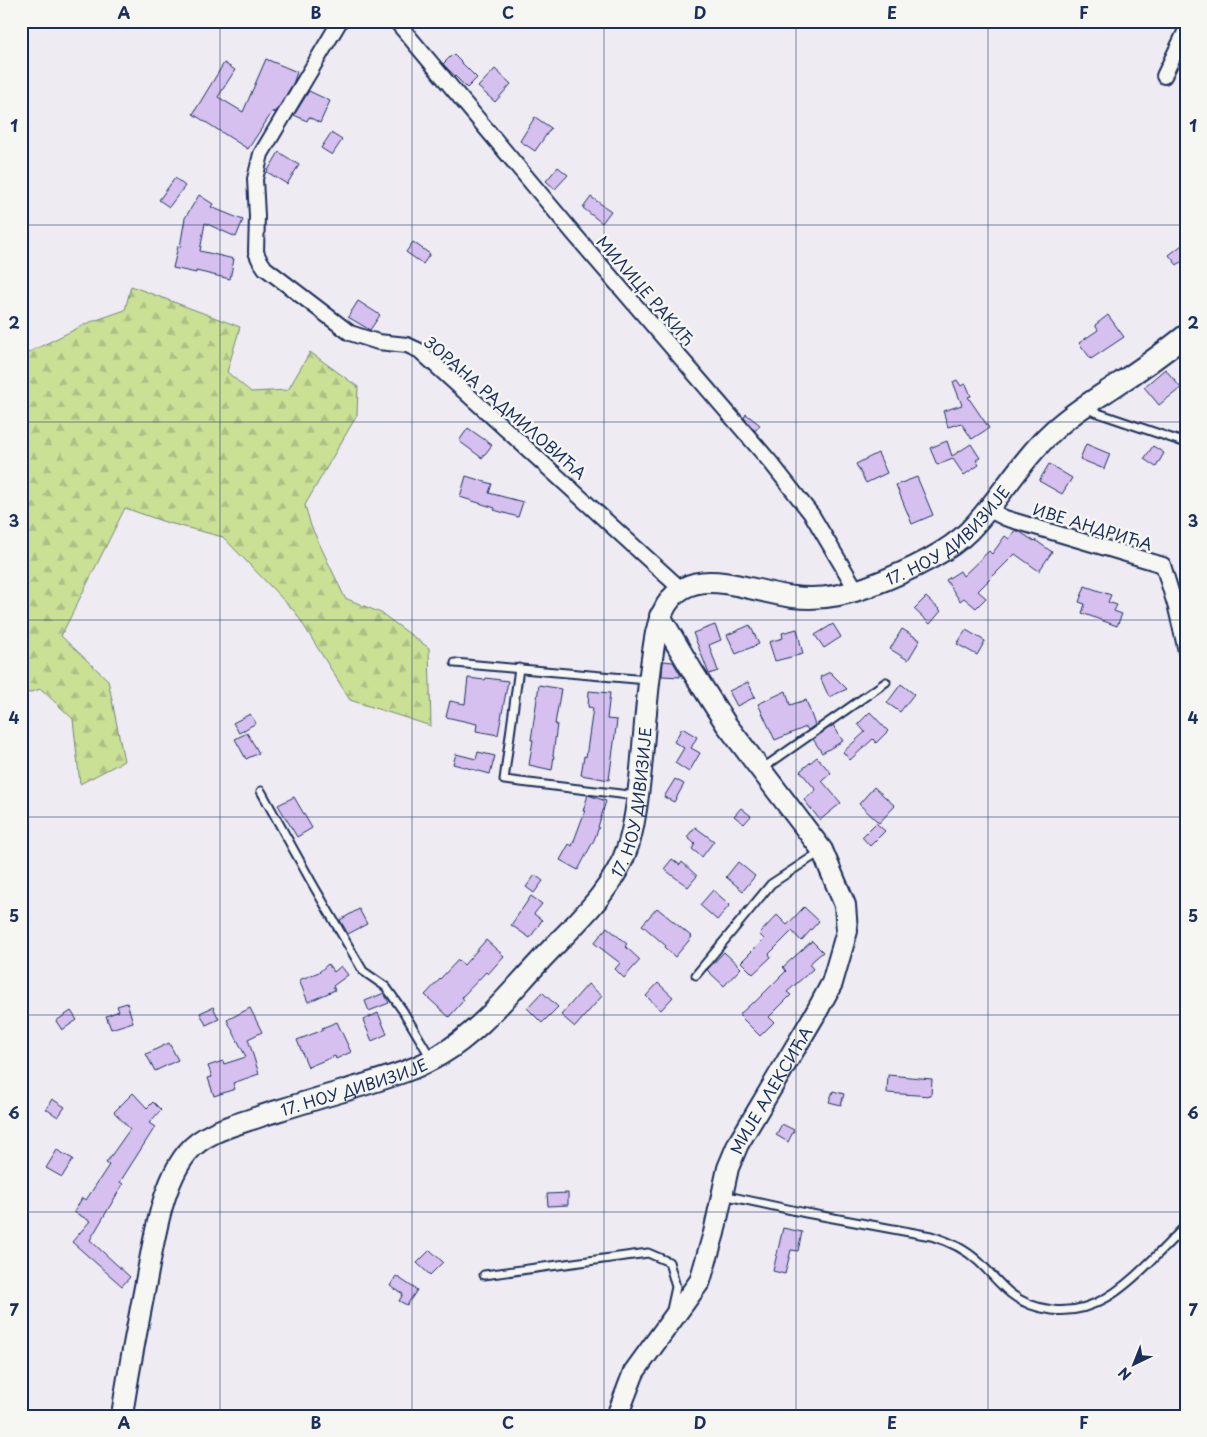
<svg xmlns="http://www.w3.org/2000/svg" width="1207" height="1437" font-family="'Playpen Sans',sans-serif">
	<defs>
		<pattern id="forest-firs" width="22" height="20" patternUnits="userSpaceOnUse" patternTransform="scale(1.25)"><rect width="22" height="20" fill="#c9e095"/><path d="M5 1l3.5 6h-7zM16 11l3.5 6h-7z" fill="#acc083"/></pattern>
	</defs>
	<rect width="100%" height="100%" fill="#efebf2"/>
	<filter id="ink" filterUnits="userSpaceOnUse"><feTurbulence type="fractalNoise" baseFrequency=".02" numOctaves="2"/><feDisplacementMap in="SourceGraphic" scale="10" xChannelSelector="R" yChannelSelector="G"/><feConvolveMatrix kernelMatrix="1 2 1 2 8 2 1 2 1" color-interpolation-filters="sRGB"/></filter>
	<g filter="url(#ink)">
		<polygon fill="url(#forest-firs)" stroke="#72887a" points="131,286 240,327 227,372 251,392 288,390 310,352 358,387 357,415 305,505 311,526 345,598 381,613 429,648 431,726 350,700 296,613 223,537 165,522 125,508 61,636 108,680 124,761 80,784 73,719 41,689 21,695 21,356 88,323 125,310"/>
		<g fill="#d5c0f0" stroke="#1b2f5e">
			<polygon points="453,54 477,78 467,88 443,64"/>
			<polygon points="266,59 297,72 293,84 275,113 273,111 248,149 193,114 224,63 235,70 218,97 243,112"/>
			<polygon points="495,69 511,84 495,102 478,87"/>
			<polygon points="309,91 330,101 320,123 309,117 307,121 294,115"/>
			<polygon points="535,117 551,128 535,151 520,141"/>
			<polygon points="331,133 342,140 332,155 321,148"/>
			<polygon points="279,152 299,165 287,184 267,172"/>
			<polygon points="558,167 568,175 555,189 546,181"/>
			<polygon points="175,178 185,186 169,207 159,200"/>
			<polygon points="199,195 213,204 211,207 243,220 236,237 205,223 200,251 234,259 230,279 196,271 196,273 173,268 178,246 180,247 185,218"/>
			<polygon points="591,197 611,211 602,223 583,208"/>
			<polygon points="413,242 430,254 423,264 406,252"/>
			<polygon points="1186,242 1186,258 1177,265 1169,255"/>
			<polygon points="358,301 380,315 370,330 348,317"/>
			<polygon points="1108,315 1124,337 1091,359 1079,343 1098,330 1095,325"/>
			<polygon points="1165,369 1181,388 1159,405 1144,387"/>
			<polygon points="957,380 961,386 966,384 971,396 968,397 989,428 972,439 961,423 948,427 943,411 962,405 953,382"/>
			<polygon points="746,414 760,425 755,431 744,418"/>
			<polygon points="468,428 492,445 482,458 459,441"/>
			<polygon points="947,441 952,456 971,444 980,458 976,460 979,465 964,475 953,459 937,465 930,448"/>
			<polygon points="1086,444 1110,454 1104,469 1080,459"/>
			<polygon points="1153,446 1164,453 1156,467 1144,459"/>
			<polygon points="878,453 887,473 866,483 856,464"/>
			<polygon points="1049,464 1072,478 1062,494 1039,481"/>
			<polygon points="466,476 492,484 489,493 523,502 518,517 494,510 495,508 460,497"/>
			<polygon points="917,477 933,515 912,524 896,485"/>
			<polygon points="1015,530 1020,532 1034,541 1035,540 1052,552 1039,571 1015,554 978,591 986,598 976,608 964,598 960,601 946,580 960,571 963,576 989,551 992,554 1005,536 1009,539"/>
			<polygon points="1085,586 1111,595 1108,602 1117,605 1114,611 1122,614 1117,626 1082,613 1085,604 1079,602"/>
			<polygon points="926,597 941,611 930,624 914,609"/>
			<polygon points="833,624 841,637 824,648 815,635"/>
			<polygon points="715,625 721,640 709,645 718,671 709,674 693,633"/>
			<polygon points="750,625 759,644 736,654 727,635"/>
			<polygon points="797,629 803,654 775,661 769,642 783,638 782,633"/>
			<polygon points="902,629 920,640 908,660 890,649"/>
			<polygon points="966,630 985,641 977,655 957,644"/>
			<polygon points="663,661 673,662 680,674 680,677 662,676"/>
			<polygon points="830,672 847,689 829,697 820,677"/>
			<polygon points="468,678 485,680 486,678 508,681 498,735 476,731 477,724 446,717 450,701 465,704"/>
			<polygon points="748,682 755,697 737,706 729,691"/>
			<polygon points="901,684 914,694 900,712 887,703"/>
			<polygon points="539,685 561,689 555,724 557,724 553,756 554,756 552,770 529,765 533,740 531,740"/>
			<polygon points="589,691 610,693 607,719 617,720 609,780 581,775 584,756 586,757 593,708 588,707"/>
			<polygon points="786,691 790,705 806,700 815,725 808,730 806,727 775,740 758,704"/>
			<polygon points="870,712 888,731 876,743 873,739 850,760 843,752 865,732 858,724"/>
			<polygon points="250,714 256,723 239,733 233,723"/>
			<polygon points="833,725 843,741 822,753 813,739"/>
			<polygon points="682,728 697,737 691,748 700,753 689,772 675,763 684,748 674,742"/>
			<polygon points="247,733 259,753 246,759 235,739"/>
			<polygon points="478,752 495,756 490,774 453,764 456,754 476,759"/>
			<polygon points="817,757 831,773 822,781 841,803 820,820 804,800 816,790 800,771"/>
			<polygon points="675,779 684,784 674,802 664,797"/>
			<polygon points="874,787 895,806 879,823 859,804"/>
			<polygon points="588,795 606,801 598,827 599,827 594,840 578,870 560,860 569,844 572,846 585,811 583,811"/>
			<polygon points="294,797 312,828 297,837 278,805"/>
			<polygon points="741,808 751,816 744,824 734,816"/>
			<polygon points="876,823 885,831 870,846 862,837"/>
			<polygon points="695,827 714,841 702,857 692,849 695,844 687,837"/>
			<polygon points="672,859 680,865 682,862 697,876 688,887 664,869"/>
			<polygon points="738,862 755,876 743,891 726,877"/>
			<polygon points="535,875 543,881 534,893 526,887"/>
			<polygon points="713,890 730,905 717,920 700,905"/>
			<polygon points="531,896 542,904 534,914 542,920 530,938 511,925"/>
			<polygon points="804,907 819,921 801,941 792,931 769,954 771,957 753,974 741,962 764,939 759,934 777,915 787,925"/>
			<polygon points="657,908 692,937 675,957 665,948 666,946 642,925"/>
			<polygon points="359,909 367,924 348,934 340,920"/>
			<polygon points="607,927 627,944 625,946 640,960 624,978 615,969 620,963 594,943"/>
			<polygon points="486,940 504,956 488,974 486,972 462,997 464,1000 449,1017 425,995 458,960 464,965"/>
			<polygon points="812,941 823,952 809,964 813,969 787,992 791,995 769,1017 774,1022 760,1036 739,1015 753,1002 754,1003 786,971 783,967"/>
			<polygon points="724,952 741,968 724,986 707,970"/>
			<polygon points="328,964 334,972 341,966 348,975 333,986 335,990 308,1002 299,980 319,972"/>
			<polygon points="658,983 673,997 661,1010 646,996"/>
			<polygon points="588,984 602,996 575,1027 561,1015"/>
			<polygon points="542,992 558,1007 542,1023 527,1008"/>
			<polygon points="384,993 389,1003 369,1011 365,1001"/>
			<polygon points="127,1003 133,1022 111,1029 106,1016 119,1011 117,1006"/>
			<polygon points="213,1007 219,1019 206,1025 200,1013"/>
			<polygon points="250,1008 262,1032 248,1039 259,1074 233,1083 235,1089 214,1096 208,1078 212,1077 208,1066 223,1061 224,1064 246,1057 227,1020"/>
			<polygon points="71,1011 77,1020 62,1030 56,1021"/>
			<polygon points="378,1013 387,1034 372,1041 363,1020"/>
			<polygon points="337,1022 351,1052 336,1059 335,1056 308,1067 297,1040 323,1030 322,1028"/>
			<polygon points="169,1043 178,1060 155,1071 146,1054"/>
			<polygon points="888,1075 932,1079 931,1096 887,1093"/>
			<polygon points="833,1091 844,1094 841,1105 829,1102"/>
			<polygon points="133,1093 147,1108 153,1102 161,1110 149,1123 155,1127 120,1182 123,1184 90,1240 130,1277 122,1286 72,1242 90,1221 74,1212 82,1198 86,1200 109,1165 106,1163 130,1129 114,1112"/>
			<polygon points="52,1099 65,1107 58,1117 46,1109"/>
			<polygon points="782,1124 794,1130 788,1142 776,1135"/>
			<polygon points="57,1150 73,1159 62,1177 46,1168"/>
			<polygon points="568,1193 568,1205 548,1206 547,1194"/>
			<polygon points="783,1228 802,1232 798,1251 791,1250 785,1274 773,1271"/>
			<polygon points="430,1250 443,1262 430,1275 417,1263"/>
			<polygon points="396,1276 417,1290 407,1305 399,1301 403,1294 390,1286"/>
		</g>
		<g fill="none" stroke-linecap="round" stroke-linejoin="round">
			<defs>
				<g id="lane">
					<polyline points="1086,409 1186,443"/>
					<polyline points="455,663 647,680"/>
					<polyline points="519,668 504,780 637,796"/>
					<polyline points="763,768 886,682"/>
					<polyline points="261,791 312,883 363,971 386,987 403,1011 431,1058"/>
					<polyline points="696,975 771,884 820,852"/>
					<path d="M723 1195 806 1213 931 1236C948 1241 964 1248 978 1261 989 1271 998 1283 1010 1293 1022 1303 1037 1308 1052 1310 1093 1315 1124 1288 1151 1261 1163 1249 1175 1237 1186 1225"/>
					<polyline points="484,1275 648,1253 669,1262 676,1287 671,1310"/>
				</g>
				<g id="street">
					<polyline points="340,21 261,154 255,179 257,216 256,252 259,259 265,268 350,333 378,342 407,345 420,351 682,590"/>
					<polyline points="396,21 575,235 772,464 812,515 857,591"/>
					<polyline points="1164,76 1186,30"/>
					<polyline points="987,509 1005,518 1163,565 1176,608 1186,651"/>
				</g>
				<g id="secondary">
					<path id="s1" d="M122 1416C128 1372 137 1330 145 1287 153 1246 161 1185 187 1153 205 1131 236 1125 261 1116 290 1107 318 1098 347 1090 378 1080 412 1072 440 1055 479 1032 508 995 539 962 571 927 613 893 628 846 635 825 637 802 640 779 645 731 647 681 656 633 674 552 738 590 793 597 817 600 843 596 867 587 899 575 945 555 969 531 1000 499 1021 460 1054 430 1072 413 1092 401 1112 388 1137 372 1162 354 1186 335"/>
					<path id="s2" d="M617 1416 634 1372 700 1281 714 1233 728 1168 738 1144 817 1011 832 983 847 931 845 905 822 850 726 724 693 672 660 616"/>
				</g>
			</defs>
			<use href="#lane" stroke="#1b2f5e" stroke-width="11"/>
			<use href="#street" stroke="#1b2f5e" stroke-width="18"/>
			<use href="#secondary" stroke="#1b2f5e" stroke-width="24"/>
			<use href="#lane" stroke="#f6f6f2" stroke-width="7"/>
			<use href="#street" stroke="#f6f6f2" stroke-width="14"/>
			<use href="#secondary" stroke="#f6f6f2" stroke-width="20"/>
		</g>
	</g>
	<path fill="none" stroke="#1b2f5e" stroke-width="1" stroke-opacity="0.55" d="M220 21V1416M412 21V1416M604 21V1416M796 21V1416M988 21V1416M21 225H1186M21 422H1186M21 620H1186M21 817H1186M21 1015H1186M21 1212H1186"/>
	<g text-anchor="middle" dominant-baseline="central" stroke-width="5" stroke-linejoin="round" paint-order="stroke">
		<g font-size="16" fill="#1b2f5e" stroke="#f6f6f2">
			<text transform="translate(646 290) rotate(49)">МИЛИЦЕ РАКИЋ</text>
			<text transform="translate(506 407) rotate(41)">ЗОРАНА РАДМИЛОВИЋА</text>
			<text transform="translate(1093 526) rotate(17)">ИВЕ АНДРИЋА</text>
			<text stroke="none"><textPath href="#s1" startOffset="1384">17. НОУ ДИВИЗИЈЕ</textPath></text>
			<text stroke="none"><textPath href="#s1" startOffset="874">17. НОУ ДИВИЗИЈЕ</textPath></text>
			<text stroke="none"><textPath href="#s1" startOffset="454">17. НОУ ДИВИЗИЈЕ</textPath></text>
			<text stroke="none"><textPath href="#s2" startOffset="365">МИЈЕ АЛЕКСИЋА</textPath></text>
		</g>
	</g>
	<rect width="1207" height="1437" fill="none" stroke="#f6f6f2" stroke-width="55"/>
	<g transform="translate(1134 1364) rotate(223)" stroke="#f6f6f2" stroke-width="4" paint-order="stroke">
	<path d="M0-4L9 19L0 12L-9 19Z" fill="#1b2f5e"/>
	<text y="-8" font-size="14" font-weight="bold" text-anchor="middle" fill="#1b2f5e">N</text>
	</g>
	<rect x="28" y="28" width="1152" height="1382" fill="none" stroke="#1b2f5e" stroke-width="2"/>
	<g font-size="16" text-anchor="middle" font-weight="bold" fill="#1b2f5e">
		<text x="124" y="19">A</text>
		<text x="316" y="19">B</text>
		<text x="508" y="19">C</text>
		<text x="700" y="19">D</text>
		<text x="892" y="19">E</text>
		<text x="1084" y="19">F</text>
		<text x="14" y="132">1</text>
		<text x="1193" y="132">1</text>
		<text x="14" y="329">2</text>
		<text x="1193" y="329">2</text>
		<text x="14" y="527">3</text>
		<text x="1193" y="527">3</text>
		<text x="14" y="724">4</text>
		<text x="1193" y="724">4</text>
		<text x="14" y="922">5</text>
		<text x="1193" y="922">5</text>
		<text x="14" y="1119">6</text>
		<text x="1193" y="1119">6</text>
		<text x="14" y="1316">7</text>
		<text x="1193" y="1316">7</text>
		<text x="124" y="1429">A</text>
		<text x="316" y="1429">B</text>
		<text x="508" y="1429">C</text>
		<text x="700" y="1429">D</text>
		<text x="892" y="1429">E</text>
		<text x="1084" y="1429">F</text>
	</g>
</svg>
